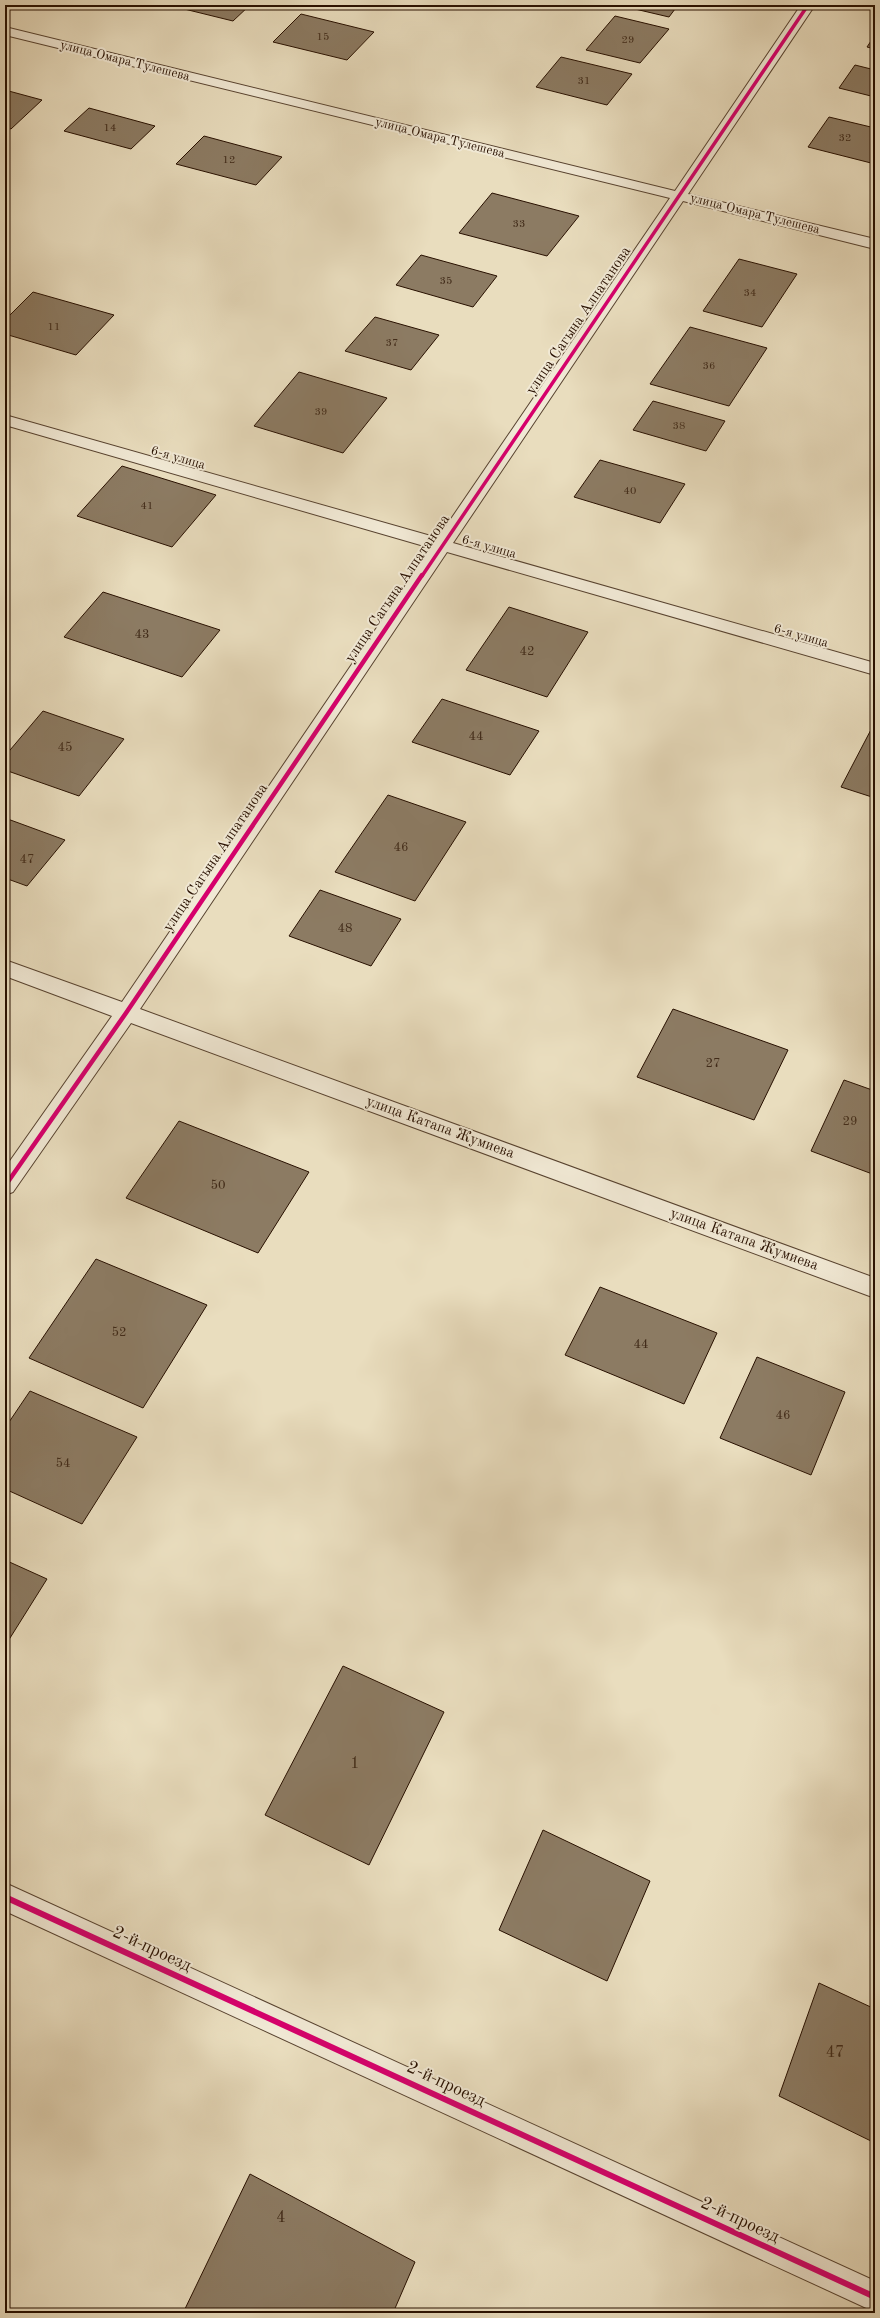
<svg xmlns="http://www.w3.org/2000/svg" width="880" height="2318" font-family="'Old Standard TT',serif">
	<rect width="100%" height="100%" fill="#e9ddbe"/>
	<filter id="stains"><feTurbulence type="fractalNoise" baseFrequency=".005" numOctaves="4"/><feColorMatrix values="0 0 0 0 .2 0 0 0 0 .09 0 0 0 0 .02 0 0 0 .5 -.17"/></filter>
	<radialGradient id="worn" r=".72"><stop offset=".6" stop-color="#630" stop-opacity="0"/><stop offset="1" stop-color="#630" stop-opacity=".3"/></radialGradient>
	<g fill="#8c7b63" stroke="#281000">
		<polygon points="168,5 250,5 233,21"/>
		<polygon points="618,5 678,5 669,17"/>
		<polygon points="301,14 374,32 347,60 273,42"/>
		<polygon points="615,16 669,29 640,63 586,50"/>
		<polygon points="875,35 875,49 867,47"/>
		<polygon points="561,57 632,74 607,105 536,87"/>
		<polygon points="855,65 875,70 875,97 839,88"/>
		<polygon points="5,90 42,100 11,129 5,127"/>
		<polygon points="89,108 155,126 131,149 64,131"/>
		<polygon points="829,117 875,128 875,164 808,147"/>
		<polygon points="204,136 282,157 256,185 176,164"/>
		<polygon points="492,193 579,216 547,256 459,233"/>
		<polygon points="421,255 497,276 473,307 396,285"/>
		<polygon points="739,259 797,274 762,327 703,311"/>
		<polygon points="33,292 114,315 76,355 5,334 5,320"/>
		<polygon points="375,317 439,335 411,370 345,351"/>
		<polygon points="690,327 767,348 729,406 650,384"/>
		<polygon points="299,372 387,398 343,453 254,426"/>
		<polygon points="653,401 725,421 706,451 633,430"/>
		<polygon points="600,460 685,484 660,523 574,497"/>
		<polygon points="122,466 216,495 172,547 77,516"/>
		<polygon points="103,592 220,630 182,677 64,637"/>
		<polygon points="509,607 588,632 547,697 466,670"/>
		<polygon points="442,699 539,731 510,775 412,742"/>
		<polygon points="43,711 124,739 79,796 5,770 5,756"/>
		<polygon points="875,722 875,798 841,787"/>
		<polygon points="388,795 466,822 415,901 335,872"/>
		<polygon points="5,818 65,840 27,886 5,878"/>
		<polygon points="320,890 401,919 371,966 289,936"/>
		<polygon points="673,1009 788,1050 754,1120 637,1077"/>
		<polygon points="844,1080 875,1091 875,1175 811,1151"/>
		<polygon points="179,1121 309,1172 258,1253 126,1198"/>
		<polygon points="96,1259 207,1305 143,1408 29,1358"/>
		<polygon points="600,1287 717,1333 684,1404 565,1355"/>
		<polygon points="757,1357 845,1392 811,1475 720,1438"/>
		<polygon points="30,1391 137,1437 82,1524 5,1489 5,1428"/>
		<polygon points="5,1560 47,1579 5,1646"/>
		<polygon points="343,1666 444,1712 369,1865 265,1815"/>
		<polygon points="543,1830 650,1881 607,1981 499,1930"/>
		<polygon points="819,1983 875,2009 875,2143 779,2096"/>
		<polygon points="250,2174 415,2262 393,2313 183,2313"/>
	</g>
	<g fill="none" stroke-linecap="round" stroke-linejoin="round">
		<defs>
			<g id="street">
				<polygon points="801,5 815,5 688,194 875,239 875,249 683,201 453,543 875,663 875,675 447,552 140,1009 875,1278 875,1298 131,1023 13,1192 5,1195 5,1168 112,1016 5,976 5,960 122,1002 431,548 5,425 5,415 438,538 670,198 5,35 5,27 675,191"/>
				<polygon points="5,1883 875,2281 875,2312 5,1911"/>
			</g>
		</defs>
		<use href="#street" stroke="#584330" stroke-width="2"/>
		<use href="#street" fill="#f1e9d5" fill-rule="evenodd"/>
		<defs>
			<polyline id="cycleway-far2" points="422,576 808,5"/>
			<polyline id="cycleway-far1" points="5,1186 126,1013 422,575"/>
			<polyline id="cycleway" points="5,1897 875,2297"/>
		</defs>
		<use href="#cycleway-far2" stroke="#f1e9d5" stroke-width="5.5"/>
		<use href="#cycleway-far1" stroke="#f1e9d5" stroke-width="7"/>
		<use href="#cycleway" stroke="#f1e9d5" stroke-width="8"/>
		<use href="#cycleway-far2" stroke="#d6006c" stroke-width="3.5"/>
		<use href="#cycleway-far1" stroke="#d6006c" stroke-width="4.5"/>
		<use href="#cycleway" stroke="#d6006c" stroke-width="6"/>
	</g>
	<g text-anchor="middle" dominant-baseline="central" stroke-width="4" stroke-linejoin="round" paint-order="stroke">
		<g font-size="11" fill="#412b19">
			<text x="323" y="37">15</text>
			<text x="628" y="40">29</text>
			<text x="584" y="81">31</text>
			<text x="110" y="128">14</text>
			<text x="845" y="138">32</text>
			<text x="229" y="160">12</text>
			<text x="519" y="224">33</text>
			<text x="446" y="281">35</text>
			<text x="750" y="293">34</text>
			<text x="54" y="327">11</text>
			<text x="392" y="343">37</text>
			<text x="709" y="366">36</text>
			<text x="321" y="412">39</text>
			<text x="679" y="426">38</text>
			<text x="630" y="491">40</text>
			<text x="147" y="506">41</text>
		</g>
		<g font-size="13" fill="#281000" stroke="#f1e9d5">
			<text transform="translate(125 61) rotate(14)">улица Омара Тулешева</text>
			<text transform="translate(440 138) rotate(14)">улица Омара Тулешева</text>
			<text transform="translate(755 214) rotate(14)">улица Омара Тулешева</text>
			<text transform="translate(178 458) rotate(16)">6-я улица</text>
			<text transform="translate(489 547) rotate(16)">6-я улица</text>
			<text transform="translate(801 636) rotate(16)">6-я улица</text>
		</g>
		<g font-size="13" fill="#412b19">
			<text x="142" y="634">43</text>
			<text x="527" y="651">42</text>
			<text x="476" y="736">44</text>
			<text x="65" y="747">45</text>
			<text x="401" y="847">46</text>
			<text x="27" y="859">47</text>
			<text x="345" y="928">48</text>
			<text x="713" y="1063">27</text>
			<text x="850" y="1121">29</text>
			<text x="218" y="1185">50</text>
			<text x="119" y="1332">52</text>
			<text x="641" y="1344">44</text>
			<text x="783" y="1415">46</text>
			<text x="63" y="1463">54</text>
		</g>
		<g font-size="15" fill="#281000" stroke="#f1e9d5">
			<text transform="translate(579 321) rotate(-56)">улица Сагына Алпатанова</text>
			<text transform="translate(398 589) rotate(-56)">улица Сагына Алпатанова</text>
			<text transform="translate(216 858) rotate(-56)">улица Сагына Алпатанова</text>
			<text transform="translate(440 1128) rotate(20)">улица Катапа Жумиева</text>
			<text transform="translate(744 1240) rotate(20)">улица Катапа Жумиева</text>
		</g>
		<g font-size="16" fill="#412b19">
			<text x="355" y="1764">1</text>
			<text x="835" y="2053">47</text>
			<text x="281" y="2218">4</text>
		</g>
		<g font-size="18" fill="#281000" stroke="#f1e9d5">
			<text transform="translate(152 1949) rotate(25)">2-й проезд</text>
			<text transform="translate(446 2084) rotate(25)">2-й проезд</text>
			<text transform="translate(740 2220) rotate(25)">2-й проезд</text>
		</g>
	</g>
	<rect width="880" height="2318" fill="none" stroke="#e9ddbe" stroke-width="20"/>
	<rect x="6" y="6" width="868" height="2306" fill="none" stroke="#281000" stroke-width="2"/>
	<rect x="10" y="10" width="860" height="2298" fill="none" stroke="#281000"/>
	<rect width="100%" height="100%" filter="url(#stains)"/>
	<rect width="100%" height="100%" fill="url(#worn)"/>
</svg>
